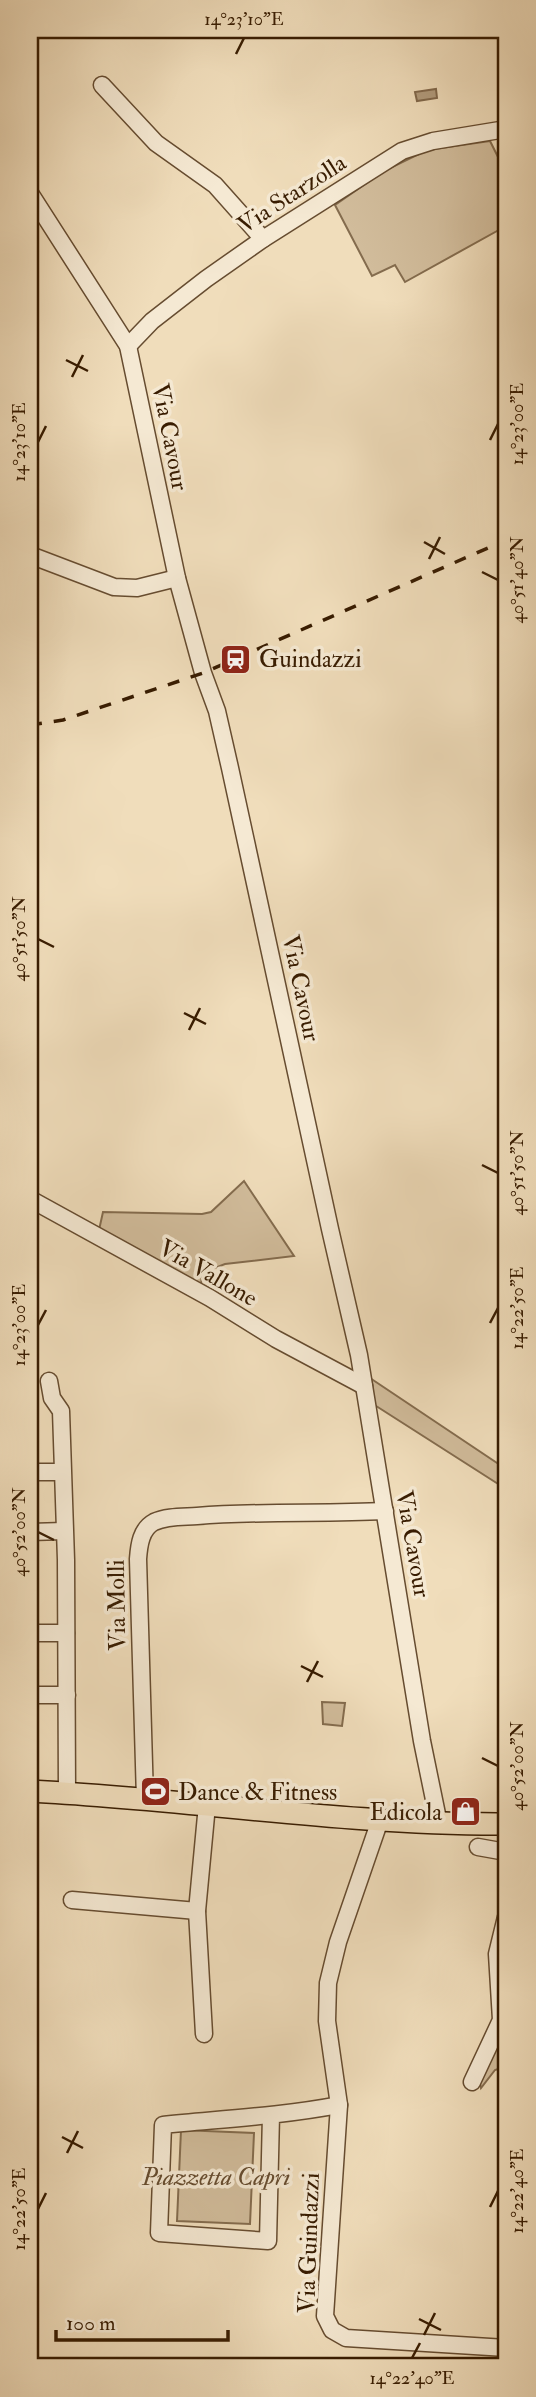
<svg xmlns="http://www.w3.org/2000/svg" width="536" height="2397" font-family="'IM FELL Double Pica',serif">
	<rect width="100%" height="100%" fill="#f0ddbb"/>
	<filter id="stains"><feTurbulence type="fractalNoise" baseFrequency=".00286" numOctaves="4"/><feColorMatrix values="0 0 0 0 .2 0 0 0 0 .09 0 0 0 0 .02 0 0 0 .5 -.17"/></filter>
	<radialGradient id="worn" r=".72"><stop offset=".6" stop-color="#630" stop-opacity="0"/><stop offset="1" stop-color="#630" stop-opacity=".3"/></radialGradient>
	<g fill="#d1bc9b" stroke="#846c4e" stroke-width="2">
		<polygon points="490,141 506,173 506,226 405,282 395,265 372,276 335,205 384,171 427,150"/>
		<polygon points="244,1181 294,1256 225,1264 202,1273 201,1286 99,1230 103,1212 202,1214 211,1212"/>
		<polygon points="370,1378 506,1469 506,1489 373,1404"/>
		<polygon points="322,1702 345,1703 342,1726 323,1724"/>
		<polygon points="506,1930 506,2066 495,2070 481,2088 479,2080 501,2031 501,1949"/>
		<polygon points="181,2130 254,2133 250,2224 177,2221"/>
	</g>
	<polygon fill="#b19b7c" stroke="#81684b" stroke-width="2" points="436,89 437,98 417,101 415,92"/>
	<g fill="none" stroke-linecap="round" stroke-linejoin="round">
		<defs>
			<g id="minor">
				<polyline points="102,85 156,143 215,185 263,239"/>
				<polyline points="30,193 128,346 177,578 203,673 217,711 230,768 330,1229 359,1355 422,1741 439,1824"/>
				<polyline points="128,346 152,321 206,279 263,239 402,151 433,141 506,129"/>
				<polyline points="30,555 114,587 137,588 177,578"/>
				<polyline points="30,1199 210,1298 276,1339 364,1386"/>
				<polyline points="49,1381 52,1398 61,1411 66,1560 67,1793"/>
				<polyline points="30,1472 62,1472"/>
				<polyline points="30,1532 64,1531"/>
				<polyline points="30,1633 66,1633"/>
				<polyline points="30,1695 67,1695"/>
				<path d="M145 1799 138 1559C139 1545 141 1529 154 1522 167 1516 183 1517 197 1516 259 1511 323 1514 385 1511"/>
				<polyline points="380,1820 338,1942 328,1983 327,2021 339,2105 325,2316 332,2330 346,2338 506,2348"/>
				<polyline points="478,1847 506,1852"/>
				<polyline points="72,1900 197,1911"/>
				<polyline points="204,2034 197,1911 207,1805"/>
				<polyline points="472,2082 501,2020 497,1954 506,1917"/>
				<path d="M271 2115 268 2241 159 2233 163 2125C222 2119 281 2116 339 2105"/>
			</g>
			<path id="major" d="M30 1791C189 1799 347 1825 506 1824"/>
		</defs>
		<use href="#minor" stroke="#664c30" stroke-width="19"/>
		<use href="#major" stroke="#381c01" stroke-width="24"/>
		<use href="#minor" stroke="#f5e9d3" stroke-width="16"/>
		<use href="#major" stroke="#f0ddbb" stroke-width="21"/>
		<polyline stroke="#381c01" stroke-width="3.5" stroke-dasharray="12 12" stroke-linecap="butt" points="30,725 63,720 203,673 506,540"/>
	</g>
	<path fill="none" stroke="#381c01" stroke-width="2.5" d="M236 54 244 38M66 360 88 371M72 377 83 355M490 440 498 424M38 442 46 426M424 542 445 554M429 559 440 537M482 572 498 580M38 939 54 947M184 1013 206 1024M189 1030 200 1008M482 1165 498 1173M490 1323 498 1308M38 1325 46 1310M38 1532 54 1540M301 1666 323 1677M307 1682 318 1661M482 1758 498 1766M62 2137 83 2148M67 2153 78 2131M490 2207 498 2191M38 2209 46 2193M419 2319 441 2330M424 2335 435 2313M412 2358 420 2343"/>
	<defs>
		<symbol id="station-square" viewBox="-11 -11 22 22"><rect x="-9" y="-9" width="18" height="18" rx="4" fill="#8f2418" stroke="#f5e9d3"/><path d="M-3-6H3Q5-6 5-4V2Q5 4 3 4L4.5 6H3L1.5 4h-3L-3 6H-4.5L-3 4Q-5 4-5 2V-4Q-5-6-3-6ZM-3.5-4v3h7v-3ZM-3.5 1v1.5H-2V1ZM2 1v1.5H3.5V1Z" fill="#fff"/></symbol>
		<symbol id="stadium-square" viewBox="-11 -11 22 22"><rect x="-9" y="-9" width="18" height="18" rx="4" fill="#8f2418" stroke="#f5e9d3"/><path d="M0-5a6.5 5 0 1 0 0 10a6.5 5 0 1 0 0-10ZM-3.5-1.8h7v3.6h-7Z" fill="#fff"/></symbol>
		<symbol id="shop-square" viewBox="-11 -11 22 22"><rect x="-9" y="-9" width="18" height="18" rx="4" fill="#8f2418" stroke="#f5e9d3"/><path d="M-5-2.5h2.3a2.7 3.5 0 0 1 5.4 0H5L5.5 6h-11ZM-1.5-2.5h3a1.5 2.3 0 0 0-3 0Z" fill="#fff"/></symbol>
	</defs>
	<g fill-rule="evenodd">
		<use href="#station-square" x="218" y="642" width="35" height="35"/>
		<use href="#stadium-square" x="138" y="1774" width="35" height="35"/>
		<use href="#shop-square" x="448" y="1794" width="35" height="35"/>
	</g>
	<g text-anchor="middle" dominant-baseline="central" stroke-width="7" stroke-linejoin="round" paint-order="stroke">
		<g font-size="24" fill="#381c01" stroke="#f5e9d3">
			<text transform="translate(292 194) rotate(-33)">Via Starzolla</text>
			<text transform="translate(170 437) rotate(79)">Via Cavour</text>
			<text transform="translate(301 988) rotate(78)">Via Cavour</text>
			<text transform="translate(208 1273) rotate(30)">Via Vallone</text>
			<text transform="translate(413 1544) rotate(80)">Via Cavour</text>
			<text transform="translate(117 1605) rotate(-91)">Via Molli</text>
			<text transform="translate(309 2243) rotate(-88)">Via Guindazzi</text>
		</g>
		<g font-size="24" fill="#381c01" stroke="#f5e9d3" text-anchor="start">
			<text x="259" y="659">Guindazzi</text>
			<text x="178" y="1792">Dance &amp; Fitness</text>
			<text x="442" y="1812" text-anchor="end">Edicola</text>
		</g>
		<g font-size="24" font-style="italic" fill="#664c2f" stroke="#f5e9d3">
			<text x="216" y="2177">Piazzetta Capri</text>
		</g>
	</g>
	<rect width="536" height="2397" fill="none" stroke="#f0ddbb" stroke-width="77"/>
	<path d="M56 2330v10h172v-10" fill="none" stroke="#381c01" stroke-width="3.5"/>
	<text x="66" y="2330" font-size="21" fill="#381c01" stroke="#f5e9d3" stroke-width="5" paint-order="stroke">100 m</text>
	<rect x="38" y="38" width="460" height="2320" fill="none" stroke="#381c01" stroke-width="2.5"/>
	<g font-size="18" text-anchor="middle" fill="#381c01">
		<text x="244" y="25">14°23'10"E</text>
		<text transform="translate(517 424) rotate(-90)" y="6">14°23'00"E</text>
		<text transform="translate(19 442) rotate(-90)" y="6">14°23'10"E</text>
		<text transform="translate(517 580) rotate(-90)" y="6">40°51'40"N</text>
		<text transform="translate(19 939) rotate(-90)" y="6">40°51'50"N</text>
		<text transform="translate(517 1173) rotate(-90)" y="6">40°51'50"N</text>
		<text transform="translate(517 1308) rotate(-90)" y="6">14°22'50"E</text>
		<text transform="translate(19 1325) rotate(-90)" y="6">14°23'00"E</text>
		<text transform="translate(19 1532) rotate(-90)" y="6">40°52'00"N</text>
		<text transform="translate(517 1766) rotate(-90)" y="6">40°52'00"N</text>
		<text transform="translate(517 2191) rotate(-90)" y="6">14°22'40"E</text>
		<text transform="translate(19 2209) rotate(-90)" y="6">14°22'50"E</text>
		<text x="412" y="2384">14°22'40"E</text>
	</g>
	<rect width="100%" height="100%" filter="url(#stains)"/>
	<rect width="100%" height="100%" fill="url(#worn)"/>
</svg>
